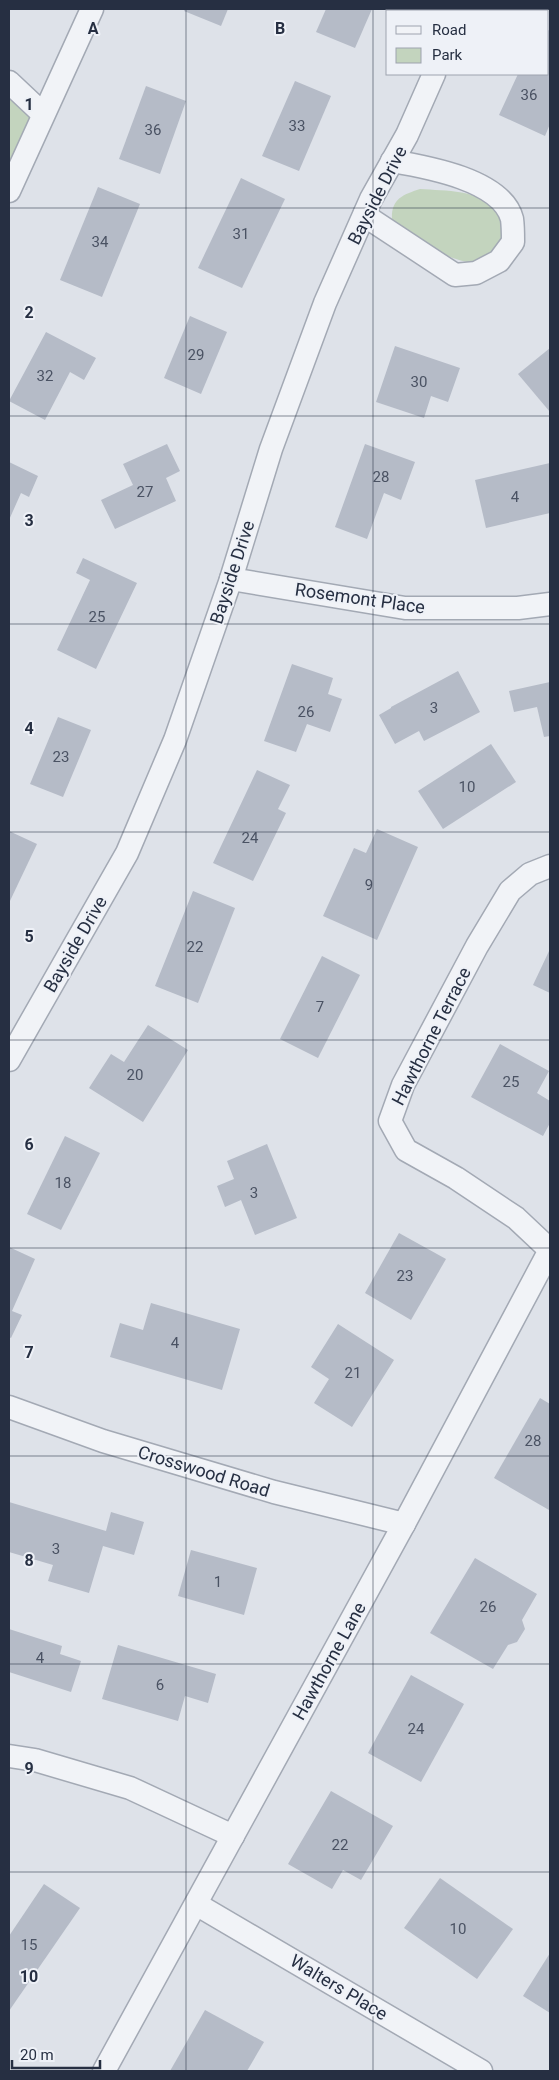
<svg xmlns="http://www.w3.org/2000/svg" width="559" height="2080" font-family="Roboto,sans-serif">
	<rect width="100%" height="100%" fill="#dee2e9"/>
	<g fill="#c3d4be">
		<polygon points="9,82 43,114 9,192"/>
		<path d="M420 189C446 191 479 189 497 211 503 218 504 232 506 241L479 264C448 261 414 242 392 220 391 199 402 195 420 189Z"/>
	</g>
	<g fill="#b5bbc7">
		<polygon points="185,9 228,9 221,26 184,11"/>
		<polygon points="326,9 372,9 355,48 316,32"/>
		<polygon points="548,30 550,31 550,124 545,136 499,115 518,74 548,74"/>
		<polygon points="295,81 331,96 299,171 262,156"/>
		<polygon points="146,86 186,101 160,174 119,159"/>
		<polygon points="241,178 285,199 242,288 198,268"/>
		<polygon points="98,187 140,204 102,297 60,280"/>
		<polygon points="190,316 227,332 201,394 164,378"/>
		<polygon points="46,332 96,358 84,380 70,372 45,420 9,401"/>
		<polygon points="395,346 460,368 448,402 431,396 424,418 376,402"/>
		<polygon points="550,348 550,412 518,374"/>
		<polygon points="167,444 180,471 166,478 176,501 115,529 101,500 133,485 123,464"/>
		<polygon points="365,444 415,462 401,500 384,493 367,539 335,527"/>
		<polygon points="9,462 38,476 29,497 21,493 9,520"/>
		<polygon points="550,463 550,513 486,528 475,480"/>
		<polygon points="83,558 137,583 96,669 57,650 90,580 76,573"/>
		<polygon points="292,664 333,678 328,694 342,699 330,732 307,724 296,752 264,741"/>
		<polygon points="458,671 480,712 424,741 419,731 395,744 379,715 391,708 391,707"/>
		<polygon points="550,682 550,736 544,737 537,707 514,712 509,691"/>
		<polygon points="58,717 91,730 63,797 30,784"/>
		<polygon points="491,744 516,782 443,829 418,791"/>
		<polygon points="257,770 290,785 278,809 286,813 253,881 213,863"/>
		<polygon points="377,829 418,847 377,940 323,916 354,848 366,853"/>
		<polygon points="9,831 37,844 9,903"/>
		<polygon points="193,891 235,908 198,1003 155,986"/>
		<polygon points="550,949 550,993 533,985"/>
		<polygon points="322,956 360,975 318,1058 280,1039"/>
		<polygon points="148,1025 188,1050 143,1122 89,1088 111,1054 124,1062"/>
		<polygon points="500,1044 549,1071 537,1093 550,1101 550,1123 543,1136 471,1097"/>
		<polygon points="65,1136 100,1153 61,1230 27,1214"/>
		<polygon points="267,1144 297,1218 255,1235 241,1200 225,1207 217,1186 234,1179 227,1161"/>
		<polygon points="399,1233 446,1259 411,1320 365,1293"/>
		<polygon points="9,1247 35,1259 12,1311 22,1315 11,1338 9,1337"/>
		<polygon points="151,1303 240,1329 222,1390 110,1357 120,1323 143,1330"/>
		<polygon points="338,1324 394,1360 352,1427 314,1403 329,1379 311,1367"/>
		<polygon points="540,1398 550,1404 549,1510 494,1478"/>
		<polygon points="9,1502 106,1531 111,1512 144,1522 134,1555 103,1546 89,1593 48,1581 53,1565 9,1552"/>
		<polygon points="191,1550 257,1568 244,1615 178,1596"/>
		<polygon points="475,1558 537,1594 522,1620 525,1629 517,1642 508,1645 493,1669 430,1633"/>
		<polygon points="9,1629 62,1646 60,1654 81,1661 71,1692 9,1672"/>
		<polygon points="118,1645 216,1674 208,1703 185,1696 178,1721 102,1699"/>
		<polygon points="411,1675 464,1704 421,1782 368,1753"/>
		<polygon points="331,1791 393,1826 361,1880 343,1870 332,1889 288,1864"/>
		<polygon points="440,1878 513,1929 477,1979 404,1928"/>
		<polygon points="44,1884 80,1908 9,2011 9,1936"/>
		<polygon points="550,1953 550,2013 523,1996"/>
		<polygon points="205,2010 264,2042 247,2071 170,2071"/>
	</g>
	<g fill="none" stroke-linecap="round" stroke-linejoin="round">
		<defs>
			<g id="minor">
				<polyline points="461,11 462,9"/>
				<polyline points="9,82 43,114"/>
				<polyline points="9,191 92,9"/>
				<path d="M365 213 373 221 455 275 476 273 499 261 513 242C513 235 513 226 512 219 502 180 427 167 392 161"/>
				<polyline points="231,579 405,608 518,608 550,604"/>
				<polyline points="9,1060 127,853 175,740 231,579 271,449 325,303 371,199 407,135 434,74"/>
				<polyline points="9,1407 103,1441 274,1492 404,1524"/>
				<polyline points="9,1756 35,1760 130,1788 233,1836"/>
				<polyline points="196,1904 481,2071"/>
				<polyline points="104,2071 404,1524 550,1250 516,1218 456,1178 406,1150 390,1121 403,1085 477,946 510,891 530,874 550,866"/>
			</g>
		</defs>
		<use href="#minor" stroke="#a3a9b4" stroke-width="25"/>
		<use href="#minor" stroke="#f1f3f7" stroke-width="22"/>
	</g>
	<path fill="none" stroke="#262f42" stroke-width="1" stroke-opacity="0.55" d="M186 9V2071M373 9V2071M9 208H550M9 416H550M9 624H550M9 832H550M9 1040H550M9 1248H550M9 1456H550M9 1664H550M9 1872H550"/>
	<g text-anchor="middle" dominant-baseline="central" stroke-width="4" stroke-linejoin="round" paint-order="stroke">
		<g font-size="15" fill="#4a5263">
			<text x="529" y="95">36</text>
			<text x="297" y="126">33</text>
			<text x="153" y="130">36</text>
			<text x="241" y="234">31</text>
			<text x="100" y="242">34</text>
			<text x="196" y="355">29</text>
			<text x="45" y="376">32</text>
			<text x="419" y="382">30</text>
			<text x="381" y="477">28</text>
			<text x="145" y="492">27</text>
			<text x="515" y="497">4</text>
			<text x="97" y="617">25</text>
			<text x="434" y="708">3</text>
			<text x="306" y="712">26</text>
			<text x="61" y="757">23</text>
			<text x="467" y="787">10</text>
			<text x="250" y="838">24</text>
			<text x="369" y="885">9</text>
			<text x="195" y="947">22</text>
			<text x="320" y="1007">7</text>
			<text x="135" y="1075">20</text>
			<text x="511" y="1082">25</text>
			<text x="63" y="1183">18</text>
			<text x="254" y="1193">3</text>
			<text x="405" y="1276">23</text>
			<text x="175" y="1343">4</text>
			<text x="353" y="1373">21</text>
			<text x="533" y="1441">28</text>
			<text x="56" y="1549">3</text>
			<text x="218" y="1582">1</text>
			<text x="488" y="1607">26</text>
			<text x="40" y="1658">4</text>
			<text x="160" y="1685">6</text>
			<text x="416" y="1729">24</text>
			<text x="340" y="1845">22</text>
			<text x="458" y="1929">10</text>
			<text x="29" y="1945">15</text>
		</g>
		<g font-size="18" fill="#262f42" stroke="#eef1f7">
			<text transform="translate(377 195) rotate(-63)">Bayside Drive</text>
			<text transform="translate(232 572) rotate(-72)">Bayside Drive</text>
			<text transform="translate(360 598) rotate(8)">Rosemont Place</text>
			<text transform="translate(75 944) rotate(-60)">Bayside Drive</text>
			<text transform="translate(431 1036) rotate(-63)">Hawthorne Terrace</text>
			<text transform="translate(204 1471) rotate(17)">Crosswood Road</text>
			<text transform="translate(329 1661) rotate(-61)">Hawthorne Lane</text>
			<text transform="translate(339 1987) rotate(31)">Walters Place</text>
		</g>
	</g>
	<g font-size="16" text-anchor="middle" font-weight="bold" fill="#262f42" stroke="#eef1f7" stroke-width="4" stroke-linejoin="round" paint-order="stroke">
		<text x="93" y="34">A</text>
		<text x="280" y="34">B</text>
		<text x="29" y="110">1</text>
		<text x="29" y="318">2</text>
		<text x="29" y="526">3</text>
		<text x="29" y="734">4</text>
		<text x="29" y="942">5</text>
		<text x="29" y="1150">6</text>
		<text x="29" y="1358">7</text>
		<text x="29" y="1566">8</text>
		<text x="29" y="1774">9</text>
		<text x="29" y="1982">10</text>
	</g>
	<rect width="559" height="2080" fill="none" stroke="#262f42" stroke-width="20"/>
	<rect x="386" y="10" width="162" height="65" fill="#eef1f7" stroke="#9ea3af"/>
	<rect x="396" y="26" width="25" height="8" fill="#f1f3f7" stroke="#9ea3af"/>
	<text x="432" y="35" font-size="15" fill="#262f42">Road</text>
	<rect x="396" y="48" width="25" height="15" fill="#c3d4be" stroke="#9ea3af"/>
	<text x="432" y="60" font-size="15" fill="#262f42">Park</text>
	<path d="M12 2060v8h88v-8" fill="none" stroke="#262f42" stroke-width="2.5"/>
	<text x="20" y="2060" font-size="15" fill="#262f42" stroke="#eef1f7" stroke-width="4" paint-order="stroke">20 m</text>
</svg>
